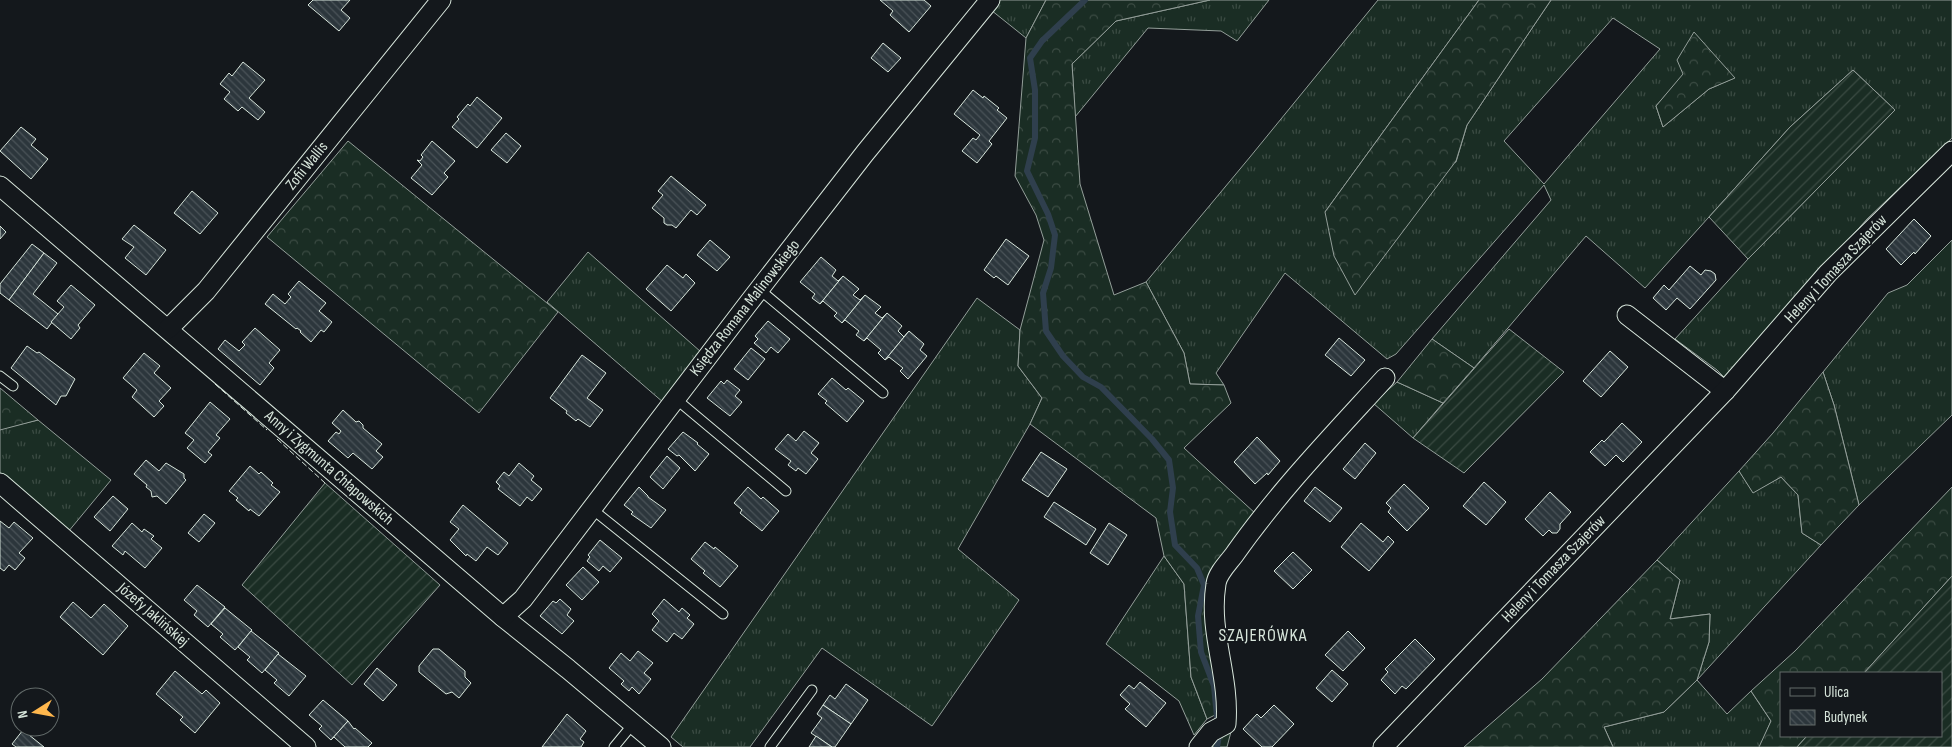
<svg xmlns="http://www.w3.org/2000/svg" width="1952" height="747" font-family="'Sofia Sans Condensed',sans-serif">
	<defs>
		<pattern id="grass-tufts" width="24" height="20" patternUnits="userSpaceOnUse" patternTransform="scale(1.25)"><rect width="24" height="20" fill="#1a2d24"/><path d="M3 7l-1-3M5 7V3M7 7l1-3M15 17l-1-3M17 17v-4M19 17l1-3" fill="none" stroke="#3b4b43"/></pattern>
		<pattern id="forest-crowns" width="20" height="18" patternUnits="userSpaceOnUse" patternTransform="scale(1.25)"><rect width="20" height="18" fill="#1a2d24"/><path d="M2 6a3 3 0 1 1 6 0M12 15a3 3 0 1 1 6 0" fill="none" stroke="#3b4b43"/></pattern>
		<pattern id="garden-furrows" width="10" height="10" patternUnits="userSpaceOnUse" patternTransform="scale(1.25)"><rect width="10" height="10" fill="#1a2d24"/><path d="M-1 1l2-2M0 10L10 0M9 11l2-2" fill="none" stroke="#3b4b43"/></pattern>
		<pattern id="building-back-hatch" width="6" height="6" patternUnits="userSpaceOnUse" patternTransform="scale(1.25)"><rect width="6" height="6" fill="#2c363c"/><path d="M-1 5l2 2M0 0l6 6M5-1l2 2" fill="none" stroke="#4a5358"/></pattern>
	</defs>
	<rect width="100%" height="100%" fill="#14181c"/>
	<g fill="url(#grass-tufts)" stroke="#939e99" fill-rule="evenodd">
		<polygon points="1000,0 1046,0 1026,38 991,10"/>
		<polygon points="1210,0 1269,0 1237,41 1221,31 1148,28 1075,117 1072,64 1116,21"/>
		<path d="M1378 0H1479L1325 212 1456 162 1467 125 1551 0H1952V138L1867 219 1726 379 1717 370 1675 339 1748 259 1895 110 1853 70 1790 127 1645 288 1586 236 1474 368 1432 339 1551 200 1544 185 1396 354 1387 359 1285 273 1216 373 1224 385 1190 384 1184 353 1146 282 1250 157ZM1613 18 1660 49 1544 184 1504 141ZM1684 74 1734 78 1709 89 1663 127 1656 106Z"/>
		<polygon points="1952,240 1952,415 1859,505 1834,405 1823,372 1888,293 1907,285"/>
		<polygon points="588,252 701,352 664,403 547,302"/>
		<polygon points="977,298 1020,330 1018,366 1042,398 1030,424 958,549 1019,600 932,726 822,648 750,747 683,747 671,737"/>
		<polygon points="1397,382 1443,403 1413,438 1373,403"/>
		<polygon points="38,420 111,480 68,532 0,476 0,429"/>
		<polygon points="1739,471 1753,492 1781,477 1798,495 1802,533 1821,545 1697,680 1727,714 1751,691 1771,721 1760,747 1613,747 1604,727 1664,712 1697,680 1709,642 1710,614 1670,619 1680,580 1657,560"/>
		<polygon points="1164,556 1184,584 1191,677 1207,719 1194,735 1179,701 1106,644"/>
	</g>
	<g fill="url(#forest-crowns)" stroke="#939e99">
		<polygon points="1046,0 1210,0 1116,21 1072,64 1080,184 1114,295 1146,282 1184,353 1190,384 1224,385 1231,403 1184,448 1256,514 1220,563 1221,712 1207,719 1191,677 1184,584 1164,556 1156,518 1030,424 1042,398 1018,366 1020,330 1044,240 1036,215 1015,176 1026,38"/>
		<polygon points="1479,0 1551,0 1467,125 1456,161 1355,295 1334,256 1325,212"/>
		<polygon points="1694,32 1735,78 1709,89 1663,127 1656,106 1683,74 1677,60"/>
		<polygon points="348,141 558,312 479,413 267,237"/>
		<polygon points="1432,339 1474,368 1443,403 1397,382"/>
		<polygon points="1823,372 1834,405 1859,505 1821,545 1802,533 1798,495 1781,477 1753,493 1739,471 1773,433"/>
		<polygon points="0,388 38,420 0,430"/>
		<polygon points="1952,487 1952,576 1864,673 1781,673 1781,736 1807,736 1797,747 1759,747 1771,721 1751,691 1795,651"/>
		<polygon points="1657,560 1680,580 1670,619 1710,614 1709,642 1697,680 1664,712 1604,727 1613,747 1464,747 1542,679"/>
		<polygon points="1232,728 1227,747 1206,747"/>
	</g>
	<g fill="url(#garden-furrows)" stroke="#939e99">
		<polygon points="1853,70 1895,110 1748,259 1709,217 1790,127"/>
		<polygon points="1509,329 1564,372 1464,473 1413,438"/>
		<polygon points="325,483 440,585 352,685 242,585"/>
		<polygon points="1952,576 1952,747 1797,747 1807,736 1941,736 1941,673 1864,673"/>
	</g>
	<g fill="none" stroke-linecap="round" stroke-linejoin="round">
		<g stroke="#2f3f4d" stroke-width="6">
			<polyline points="1085,0 1042,41 1030,58 1035,90 1035,138 1027,171 1048,214 1055,235 1051,268 1043,293 1046,331 1063,356 1083,377 1101,387 1152,439 1169,460 1173,488 1170,512 1175,545 1197,568 1204,585 1198,616 1201,652 1214,686 1217,717"/>
			<polyline points="1217,747 1219,736"/>
		</g>
	</g>
	<g fill="url(#building-back-hatch)" stroke="#d8e6dc">
		<polygon points="313,0 350,0 341,10 350,18 339,31 308,5"/>
		<polygon points="880,0 924,0 931,6 909,32 890,15 893,11"/>
		<polygon points="883,43 901,58 888,72 871,58"/>
		<polygon points="243,62 265,80 249,98 265,112 258,120 242,107 238,111 224,99 230,92 220,84 229,73 232,76"/>
		<polygon points="973,90 983,98 984,96 999,108 997,110 1007,118 989,141 992,144 977,163 962,151 973,138 976,140 980,135 954,114"/>
		<polygon points="477,97 502,118 477,148 452,127 459,119 457,117 468,104 470,106"/>
		<polygon points="21,127 36,139 31,145 48,159 31,179 0,151"/>
		<polygon points="506,133 521,146 507,163 491,150"/>
		<polygon points="432,141 455,161 444,173 448,177 432,195 411,178 422,165 417,160 420,161 423,157 421,155"/>
		<polygon points="671,176 706,205 697,215 691,210 676,228 672,225 667,225 664,223 664,218 652,208 663,195 658,191"/>
		<polygon points="192,191 218,213 200,234 174,213"/>
		<polygon points="1914,219 1931,236 1915,254 1914,252 1901,265 1886,249"/>
		<polygon points="134,225 166,250 146,275 125,258 134,247 122,239"/>
		<polygon points="0,226 6,232 0,239"/>
		<polygon points="1006,239 1029,256 1008,285 996,276 994,278 984,270"/>
		<polygon points="710,240 730,257 717,271 697,255"/>
		<polygon points="32,244 44,253 9,300 0,293 0,284"/>
		<polygon points="44,253 57,263 33,294 58,314 47,329 9,300"/>
		<polygon points="821,257 836,270 832,276 838,281 843,276 820,304 812,298 815,294 800,282"/>
		<polygon points="667,265 683,278 686,274 695,283 671,311 646,289"/>
		<polygon points="1690,266 1701,275 1705,270 1711,271 1715,274 1716,280 1690,309 1677,298 1666,310 1653,298 1664,285 1669,290"/>
		<polygon points="843,276 859,289 853,295 860,300 865,295 842,323 834,316 837,313 823,301 820,304"/>
		<polygon points="299,281 326,303 319,311 332,322 324,332 321,330 311,342 300,332 301,331 297,328 296,329 265,304 273,294 285,304 291,297 288,294"/>
		<polygon points="71,285 95,305 78,325 80,328 71,339 51,322 64,307 57,301"/>
		<polygon points="865,295 881,307 875,313 882,318 887,313 864,341 856,335 859,331 845,320 842,323"/>
		<polygon points="887,313 902,326 898,331 904,337 909,331 885,360 878,353 881,350 867,338 864,341"/>
		<polygon points="768,321 790,339 778,353 771,347 766,353 754,343 758,339 755,336"/>
		<polygon points="255,328 280,350 269,363 274,368 260,385 218,349 225,340 239,351 245,345 242,342"/>
		<polygon points="909,331 924,344 920,350 927,356 908,379 900,371 903,368 889,357 885,360"/>
		<polygon points="1339,338 1365,360 1351,376 1325,355"/>
		<polygon points="27,346 37,353 39,352 75,379 66,396 61,396 56,405 11,368"/>
		<polygon points="751,348 765,359 748,380 734,369"/>
		<polygon points="1610,351 1628,367 1601,397 1583,381"/>
		<polygon points="144,353 160,366 154,373 171,388 159,401 164,406 154,417 132,397 137,390 123,378"/>
		<polygon points="582,355 606,373 587,398 603,410 590,427 578,419 576,421 566,413 567,411 550,398"/>
		<polygon points="832,378 846,390 848,388 864,401 847,422 825,403 827,401 818,394"/>
		<polygon points="727,380 740,390 735,396 742,402 730,416 707,398 721,381 724,384"/>
		<polygon points="210,402 230,419 216,435 220,438 208,452 212,455 205,463 187,448 194,440 185,433"/>
		<polygon points="343,410 356,422 359,421 363,425 363,428 382,444 376,451 383,457 372,469 353,453 348,458 328,441 336,432 339,434 341,431 332,423"/>
		<polygon points="1622,423 1642,442 1623,462 1616,455 1605,466 1590,452 1602,440 1604,442"/>
		<polygon points="804,431 819,443 811,453 818,459 806,474 798,468 796,471 788,465 791,461 775,449 788,434 796,441"/>
		<polygon points="683,432 698,443 697,444 709,454 695,471 679,455 677,456 668,449"/>
		<polygon points="1257,437 1280,461 1268,475 1267,473 1255,484 1234,462"/>
		<polygon points="1365,443 1376,453 1355,479 1343,469"/>
		<polygon points="1041,452 1067,469 1048,497 1022,480"/>
		<polygon points="667,456 680,468 663,489 650,477"/>
		<polygon points="146,460 159,471 166,463 184,474 184,478 186,480 166,504 157,496 152,497 151,491 146,487 147,485 134,474"/>
		<polygon points="519,463 534,476 531,480 542,489 532,501 527,497 520,506 498,489 500,486 496,482 504,472 509,476"/>
		<polygon points="250,466 259,474 261,472 273,483 271,485 280,492 259,516 250,509 249,511 236,500 238,498 229,491"/>
		<polygon points="1484,482 1506,502 1486,525 1463,506"/>
		<polygon points="1404,484 1429,508 1407,531 1388,512 1391,508 1386,503"/>
		<polygon points="639,487 648,496 648,497 666,510 651,528 631,514 633,512 624,505"/>
		<polygon points="748,487 761,499 763,497 779,511 762,531 740,513 742,510 734,503"/>
		<polygon points="1315,487 1342,508 1330,522 1304,501"/>
		<polygon points="1550,492 1571,512 1560,524 1560,529 1557,533 1552,533 1549,530 1543,536 1525,519"/>
		<polygon points="113,496 128,509 110,531 94,517"/>
		<polygon points="1054,502 1096,529 1086,545 1044,517"/>
		<polygon points="463,505 508,543 498,555 487,547 476,561 467,554 466,556 450,540 459,529 450,522"/>
		<polygon points="204,514 215,523 199,542 188,533"/>
		<polygon points="0,521 9,528 14,522 33,538 19,553 25,558 15,570 9,565 4,571 0,568"/>
		<polygon points="132,523 142,532 144,529 154,536 151,539 162,548 145,568 125,551 123,555 112,546"/>
		<polygon points="1109,523 1127,535 1108,565 1090,553"/>
		<polygon points="1361,523 1383,542 1388,536 1394,542 1369,571 1341,547"/>
		<polygon points="600,540 622,558 610,572 603,566 599,571 587,561 590,557 588,555"/>
		<polygon points="705,542 714,549 715,547 738,566 720,587 703,573 705,571 691,559"/>
		<polygon points="1293,552 1312,570 1293,589 1274,571"/>
		<polygon points="583,567 599,582 582,600 566,585"/>
		<polygon points="197,585 225,607 208,627 194,615 197,611 184,600"/>
		<polygon points="560,599 571,609 567,615 574,621 562,634 540,616 553,601 556,603"/>
		<polygon points="664,599 679,612 682,608 690,615 687,618 694,624 682,639 674,633 667,642 652,630 659,621 652,614"/>
		<polygon points="73,602 91,618 104,604 128,626 103,655 60,617"/>
		<polygon points="225,608 252,630 235,650 220,637 223,634 211,624"/>
		<polygon points="251,631 279,653 262,673 247,660 250,657 238,647"/>
		<polygon points="1348,631 1365,648 1343,671 1325,655"/>
		<polygon points="1415,639 1435,659 1406,689 1402,686 1395,694 1381,680 1388,672 1385,669"/>
		<polygon points="433,649 439,649 465,671 465,677 471,683 459,698 452,692 446,694 419,672 419,666"/>
		<polygon points="638,651 653,663 644,673 651,679 639,694 632,687 629,691 621,684 624,681 609,668 621,653 630,661"/>
		<polygon points="278,654 306,676 289,696 274,683 277,680 265,670"/>
		<polygon points="377,668 397,685 383,701 364,684"/>
		<polygon points="1332,670 1348,684 1332,702 1316,688"/>
		<polygon points="175,671 202,694 206,690 220,703 195,733 180,720 183,717 156,694"/>
		<polygon points="1140,682 1166,703 1146,727 1125,709 1130,704 1120,695 1129,685 1134,689"/>
		<polygon points="846,684 868,700 851,724 823,705 830,695 835,699"/>
		<polygon points="323,700 348,721 331,740 319,729 322,726 309,715"/>
		<polygon points="823,705 851,724 835,747 832,747 811,733 822,718 817,714"/>
		<polygon points="1274,705 1294,724 1272,747 1262,747 1243,729 1257,714 1261,718"/>
		<polygon points="567,714 586,731 580,739 584,742 581,747 542,747"/>
		<polygon points="348,721 354,729 355,728 372,743 368,747 345,747 334,737 331,740"/>
		<polygon points="23,730 44,747 16,747 12,744"/>
		<polygon points="816,736 832,747 809,747"/>
	</g>
	<g fill="none" stroke-linecap="round" stroke-linejoin="round">
		<defs>
			<g id="service">
				<polyline points="759,289 883,393"/>
				<polyline points="0,376 13,386"/>
				<polyline points="676,399 786,491"/>
				<polyline points="592,509 723,614"/>
				<polyline points="614,747 633,724"/>
				<polyline points="770,747 812,690"/>
			</g>
			<g id="minor">
				<polyline points="0,186 503,617 568,669 661,747"/>
				<polyline points="1627,315 1725,391"/>
				<polyline points="168,329 206,291 441,0"/>
				<polyline points="0,483 306,747"/>
				<polyline points="503,617 523,599 747,305 865,153 990,0"/>
				<path d="M1199 747 1211 732 1226 724C1230 675 1208 633 1216 584 1217 574 1228 563 1234 555 1279 491 1333 435 1385 378"/>
				<polyline points="1383,747 1725,391 1828,273 1952,151"/>
			</g>
		</defs>
		<use href="#service" stroke="#d8e6dc" stroke-width="11"/>
		<use href="#minor" stroke="#d8e6dc" stroke-width="21"/>
		<use href="#service" stroke="#14181c" stroke-width="9"/>
		<use href="#minor" stroke="#14181c" stroke-width="19"/>
		<g stroke="#d8e6dc" stroke-width="1" stroke-dasharray="6 2.5" stroke-linecap="butt">
			<polyline points="215,384 267,430"/>
			<polyline points="277,439 325,483"/>
		</g>
	</g>
	<g text-anchor="middle" dominant-baseline="central" stroke-width="4" stroke-linejoin="round" paint-order="stroke">
		<g font-size="16" fill="#d8e6dc" stroke="#14181c">
			<text transform="translate(307 166) rotate(-51)">Zofii Wallis</text>
			<text transform="translate(1836 269) rotate(-47)">Heleny i Tomasza Szajerów</text>
			<text transform="translate(745 308) rotate(-52)">Księdza Romana Malinowskiego</text>
			<text transform="translate(329 468) rotate(41)">Anny i Zygmunta Chłapowskich</text>
			<text transform="translate(1554 569) rotate(-46)">Heleny i Tomasza Szajerów</text>
			<text transform="translate(153 615) rotate(41)">Józefy Jaklińskiej</text>
		</g>
		<g font-size="18" letter-spacing="1" fill="#d8e6dc" stroke="#14181c">
			<text x="1263" y="635">SZAJERÓWKA</text>
		</g>
	</g>
	<rect x="1780" y="672" width="162" height="65" fill="#14181c" stroke="#626a69"/>
	<rect x="1790" y="688" width="25" height="8" fill="#14181c" stroke="#626a69"/>
	<text x="1824" y="697" font-size="15" fill="#d8e6dc">Ulica</text>
	<rect x="1790" y="710" width="25" height="15" fill="url(#building-back-hatch)" stroke="#626a69"/>
	<text x="1824" y="722" font-size="15" fill="#d8e6dc">Budynek</text>
	<g transform="translate(35 712) rotate(259)"><circle r="24" fill="#14181c" stroke="#626a69"/>
	<path d="M0-4L9 19L0 12L-9 19Z" fill="#ffb74d"/>
	<text y="-8" font-size="14" font-weight="bold" text-anchor="middle" fill="#d8e6dc">N</text>
	</g>
</svg>
